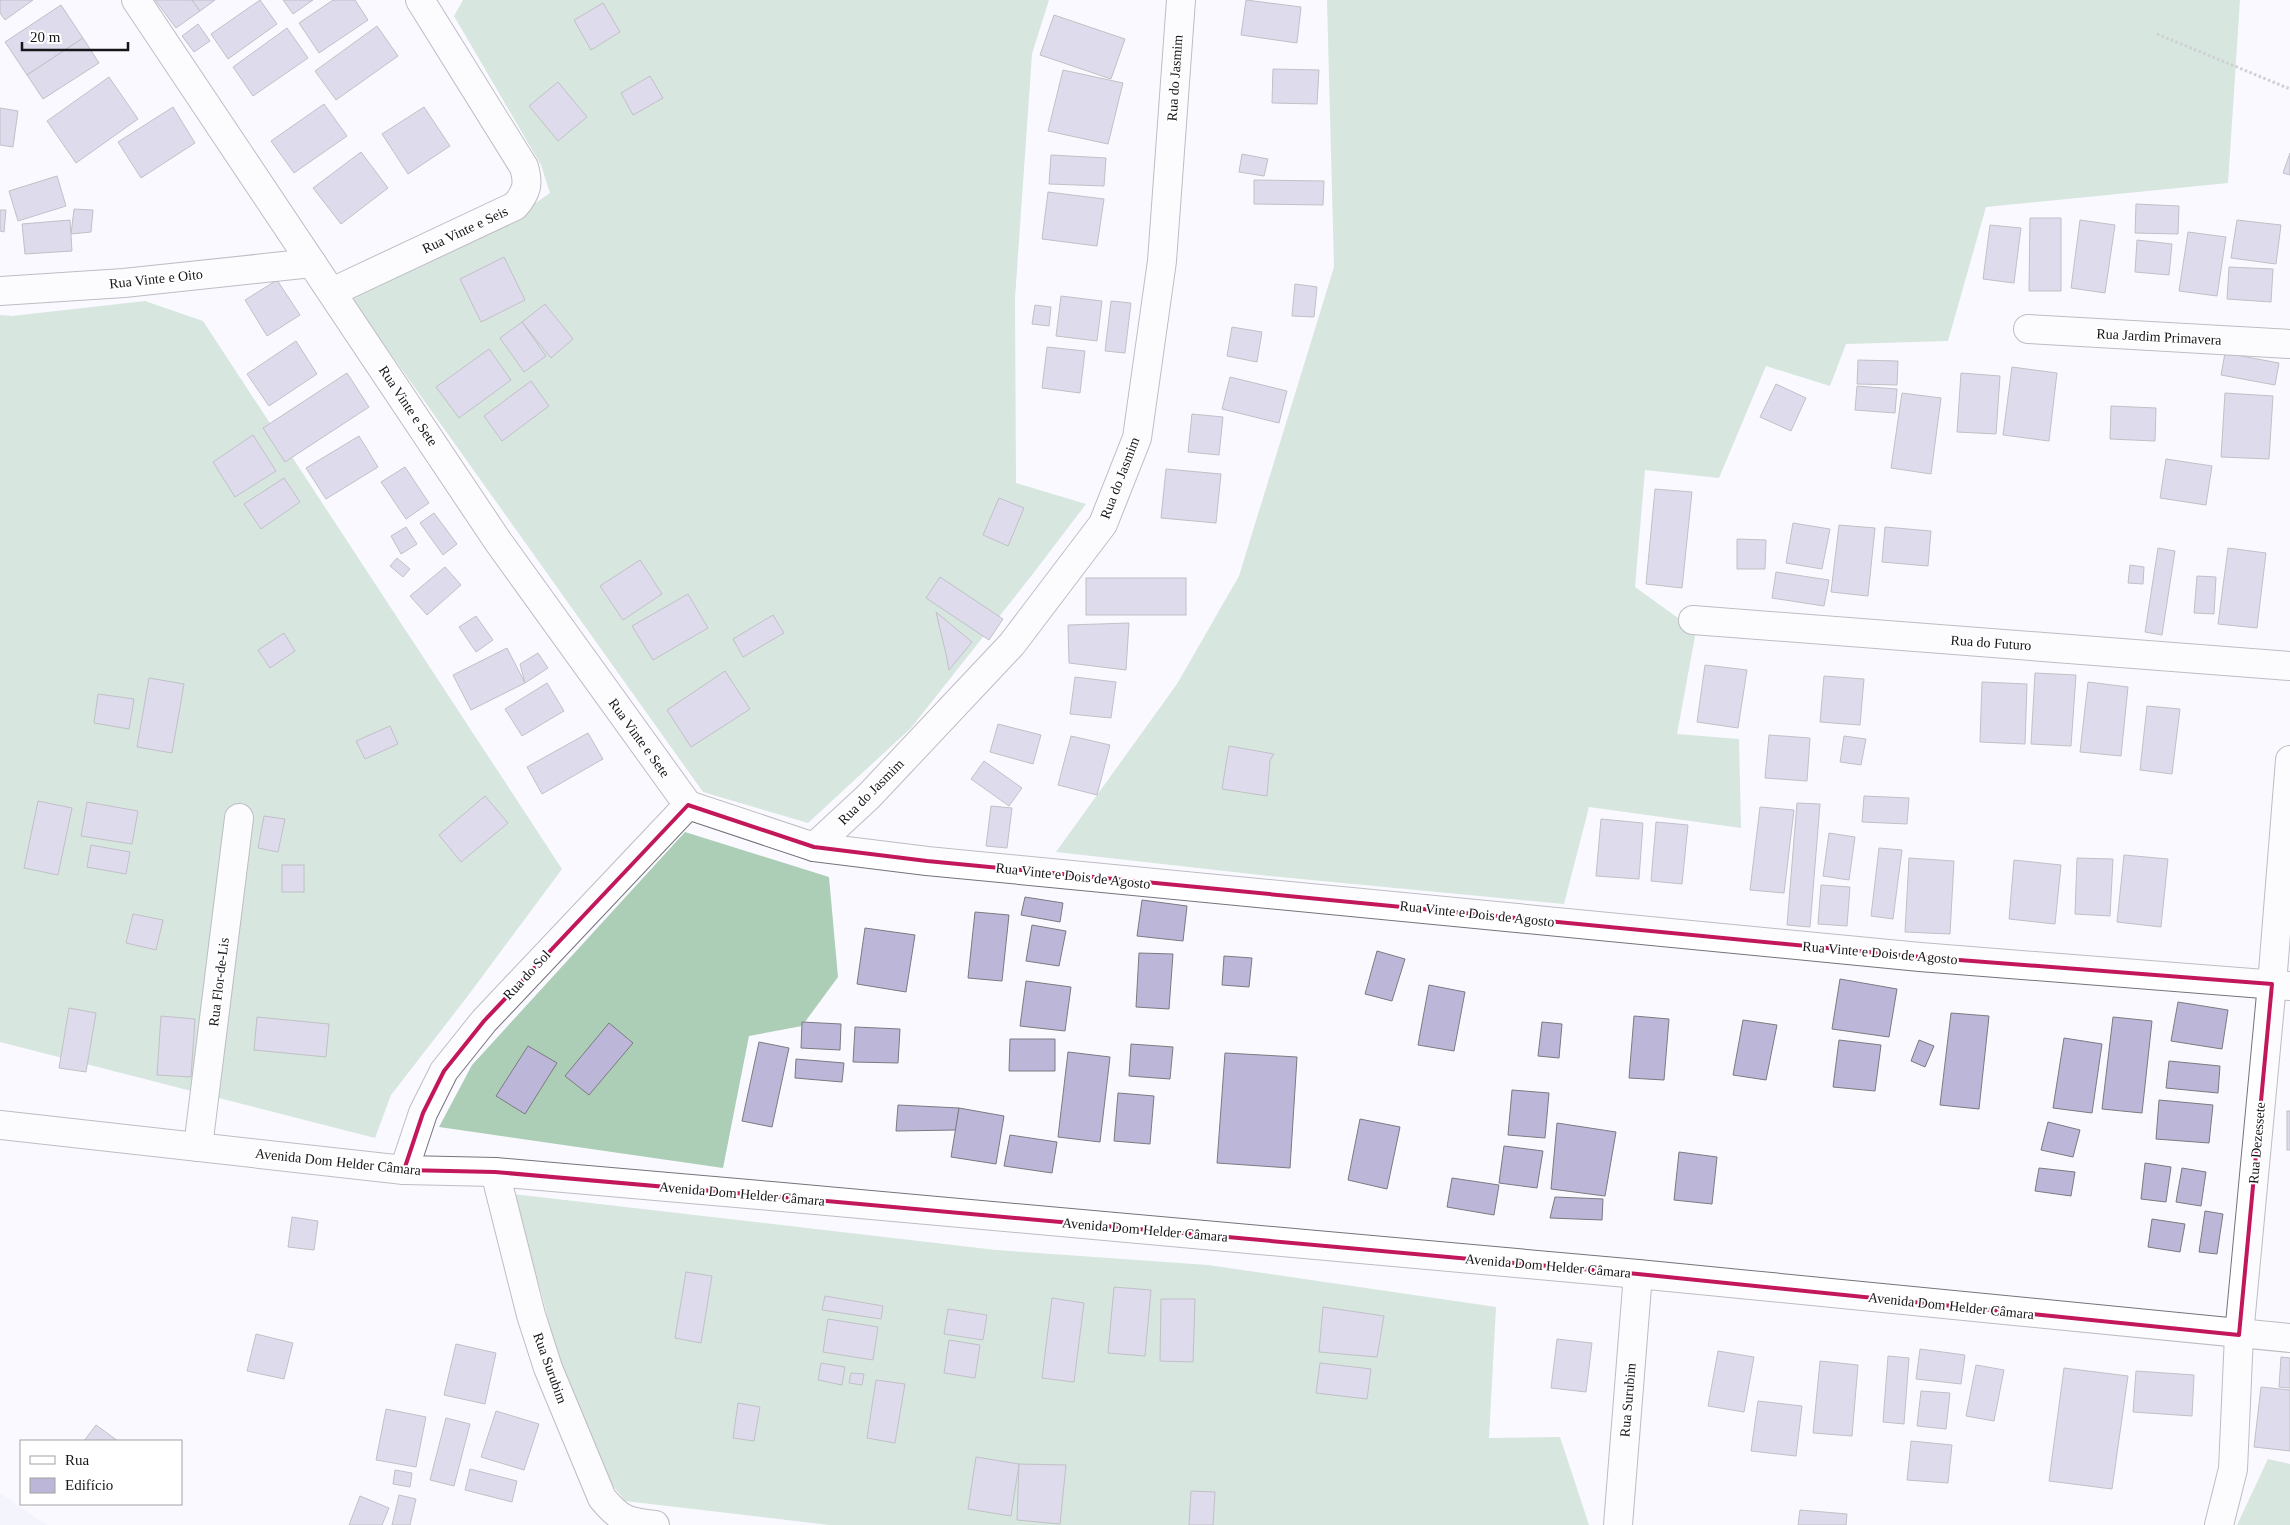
<svg xmlns="http://www.w3.org/2000/svg" width="2290" height="1525" font-family="Georgia,serif">
	<rect width="100%" height="100%" fill="#faf9ff"/>
	<polygon fill="#eeedfa" points="0,1493 47,1525 0,1525"/>
	<g fill="#adceb6">
		<polygon points="463,0 1049,0 1032,54 1015,298 1016,483 1086,504 1032,575 911,728 808,823 703,792 348,294 524,211 550,193 541,165 454,16"/>
		<polygon points="1327,0 2240,0 2228,183 1986,207 1948,341 1846,344 1830,386 1766,366 1719,478 1645,470 1635,587 1696,631 1677,734 1739,739 1741,828 1589,807 1564,904 1269,876 1056,852 1177,684 1239,576 1334,267"/>
		<polygon points="145,301 203,321 562,869 467,997 391,1095 375,1138 0,1042 0,315 12,316"/>
		<polygon points="685,832 829,877 838,977 802,1026 749,1036 723,1168 439,1127 472,1065"/>
		<polygon points="513,1194 996,1250 1208,1265 1496,1307 1489,1438 1560,1437 1589,1525 829,1525 625,1501 578,1442 543,1299"/>
		<polygon points="2268,1459 2290,1464 2290,1525 2237,1525"/>
	</g>
	<g fill="#bcb7d8" stroke="#7b7a80">
		<polygon points="0,0 33,0 5,20 0,13"/>
		<polygon points="155,0 192,0 200,11 176,28"/>
		<polygon points="192,0 215,0 200,11"/>
		<polygon points="260,0 277,24 228,59 211,34"/>
		<polygon points="283,0 313,0 293,14"/>
		<polygon points="333,0 355,0 368,20 319,53 299,23"/>
		<polygon points="1246,0 1301,7 1297,43 1241,35"/>
		<polygon points="603,3 620,32 591,50 574,20"/>
		<polygon points="61,5 83,38 27,75 5,42"/>
		<polygon points="1054,15 1125,39 1111,79 1040,55"/>
		<polygon points="198,24 210,41 194,52 182,36"/>
		<polygon points="377,26 398,56 336,100 315,71"/>
		<polygon points="287,28 308,58 253,96 233,67"/>
		<polygon points="83,38 99,63 43,99 27,75"/>
		<polygon points="1273,69 1319,70 1317,104 1272,103"/>
		<polygon points="1063,70 1123,83 1108,144 1048,131"/>
		<polygon points="650,76 663,98 633,115 621,93"/>
		<polygon points="109,77 138,119 76,163 47,121"/>
		<polygon points="558,82 587,117 558,141 529,106"/>
		<polygon points="324,104 347,136 294,173 271,141"/>
		<polygon points="173,107 195,143 141,178 118,142"/>
		<polygon points="424,107 450,146 408,174 382,134"/>
		<polygon points="0,108 18,111 13,147 0,145"/>
		<polygon points="361,152 388,188 341,224 313,188"/>
		<polygon points="2290,153 2290,175 2283,173"/>
		<polygon points="1242,154 1268,159 1264,176 1239,172"/>
		<polygon points="1051,155 1106,158 1104,186 1049,184"/>
		<polygon points="57,176 66,206 18,221 9,191"/>
		<polygon points="1254,180 1324,181 1323,205 1254,204"/>
		<polygon points="1048,192 1104,199 1097,246 1042,239"/>
		<polygon points="2136,204 2179,206 2178,234 2135,233"/>
		<polygon points="74,209 93,210 91,232 71,234"/>
		<polygon points="0,210 6,210 4,232 0,231"/>
		<polygon points="2030,218 2061,218 2061,291 2029,291"/>
		<polygon points="70,220 72,251 25,254 22,224"/>
		<polygon points="2080,220 2115,225 2105,293 2071,288"/>
		<polygon points="2237,220 2281,225 2276,264 2231,258"/>
		<polygon points="1990,225 2021,228 2014,283 1983,279"/>
		<polygon points="2188,232 2226,237 2217,296 2179,291"/>
		<polygon points="2137,240 2172,244 2169,275 2135,272"/>
		<polygon points="504,257 525,300 481,322 460,279"/>
		<polygon points="2229,267 2273,269 2271,302 2227,299"/>
		<polygon points="277,280 300,315 267,336 245,300"/>
		<polygon points="1295,284 1317,287 1314,317 1292,316"/>
		<polygon points="1061,296 1102,301 1097,341 1056,336"/>
		<polygon points="1111,301 1131,303 1125,353 1105,351"/>
		<polygon points="545,304 573,339 551,358 522,322"/>
		<polygon points="1035,305 1051,307 1049,326 1032,324"/>
		<polygon points="522,322 546,356 524,372 500,338"/>
		<polygon points="1232,327 1262,332 1257,362 1227,356"/>
		<polygon points="296,341 317,374 269,406 247,374"/>
		<polygon points="1047,347 1085,351 1080,393 1042,388"/>
		<polygon points="489,349 511,380 459,418 436,387"/>
		<polygon points="2225,353 2279,363 2275,385 2221,375"/>
		<polygon points="1858,360 1898,361 1897,385 1857,384"/>
		<polygon points="2012,367 2057,373 2049,441 2003,435"/>
		<polygon points="347,373 369,407 285,462 263,428"/>
		<polygon points="1961,373 2000,376 1996,434 1957,432"/>
		<polygon points="1230,377 1287,391 1279,423 1222,409"/>
		<polygon points="531,381 549,406 502,441 484,416"/>
		<polygon points="1776,384 1806,398 1791,431 1760,417"/>
		<polygon points="1857,386 1897,389 1895,413 1855,410"/>
		<polygon points="1902,393 1941,398 1931,474 1891,468"/>
		<polygon points="2225,393 2273,396 2269,459 2221,457"/>
		<polygon points="2111,406 2156,408 2155,441 2110,439"/>
		<polygon points="1192,414 1223,417 1219,455 1188,452"/>
		<polygon points="253,435 276,471 235,497 213,462"/>
		<polygon points="359,436 378,467 326,499 306,468"/>
		<polygon points="2166,459 2212,466 2206,505 2160,498"/>
		<polygon points="405,467 429,503 406,519 381,482"/>
		<polygon points="1166,469 1221,474 1216,523 1161,518"/>
		<polygon points="284,478 300,502 261,529 244,504"/>
		<polygon points="1655,489 1692,492 1682,588 1646,584"/>
		<polygon points="999,498 1024,508 1008,546 983,535"/>
		<polygon points="434,513 457,544 443,555 420,523"/>
		<polygon points="1793,523 1830,529 1822,569 1786,563"/>
		<polygon points="1839,525 1875,528 1868,596 1831,592"/>
		<polygon points="406,527 417,544 401,554 391,536"/>
		<polygon points="1885,527 1931,531 1928,566 1882,562"/>
		<polygon points="1737,539 1766,540 1765,569 1737,569"/>
		<polygon points="2158,548 2175,551 2162,635 2145,632"/>
		<polygon points="2228,548 2266,553 2257,628 2218,624"/>
		<polygon points="397,558 410,569 403,577 390,566"/>
		<polygon points="640,560 662,594 623,620 600,586"/>
		<polygon points="2130,565 2144,567 2143,584 2128,583"/>
		<polygon points="445,567 461,585 427,615 410,596"/>
		<polygon points="1776,572 1829,580 1824,606 1772,598"/>
		<polygon points="2197,576 2216,577 2214,614 2194,613"/>
		<polygon points="940,577 1003,619 989,640 926,598"/>
		<rect x="1086" y="578" width="100" height="37"/>
		<polygon points="688,594 708,628 653,660 632,626"/>
		<polygon points="936,612 972,642 949,670 946,654"/>
		<polygon points="773,615 784,633 743,657 733,639"/>
		<polygon points="476,616 493,640 476,652 459,627"/>
		<polygon points="1129,623 1126,670 1069,663 1068,625"/>
		<polygon points="284,633 295,651 270,668 258,650"/>
		<polygon points="507,648 525,683 471,710 453,675"/>
		<polygon points="538,653 548,668 525,683 520,664"/>
		<polygon points="1705,665 1747,670 1738,728 1697,722"/>
		<polygon points="725,671 750,709 691,747 667,710"/>
		<polygon points="2035,673 2076,675 2071,746 2031,744"/>
		<polygon points="1824,676 1864,679 1860,725 1820,722"/>
		<polygon points="1075,677 1116,682 1111,718 1070,714"/>
		<polygon points="149,678 184,684 172,753 137,747"/>
		<polygon points="1982,682 2027,684 2025,744 1980,742"/>
		<polygon points="2088,682 2128,687 2121,756 2080,752"/>
		<polygon points="547,683 564,711 522,736 505,709"/>
		<polygon points="98,694 134,699 129,729 94,723"/>
		<polygon points="2147,706 2180,709 2172,774 2140,770"/>
		<polygon points="998,724 1041,735 1033,764 990,752"/>
		<polygon points="390,726 398,744 365,759 356,741"/>
		<polygon points="588,733 603,759 542,794 527,767"/>
		<polygon points="1769,735 1810,738 1807,781 1765,778"/>
		<polygon points="1071,736 1110,745 1097,795 1058,785"/>
		<polygon points="1844,736 1866,739 1861,765 1840,762"/>
		<polygon points="1229,746 1274,754 1270,760 1267,796 1222,789"/>
		<polygon points="984,761 1022,788 1009,806 971,779"/>
		<polygon points="485,796 508,823 461,862 439,835"/>
		<polygon points="1864,796 1909,798 1907,824 1862,822"/>
		<polygon points="38,801 72,808 58,875 24,868"/>
		<polygon points="87,802 138,811 132,844 81,836"/>
		<polygon points="1797,803 1820,804 1810,927 1787,925"/>
		<polygon points="991,806 1012,808 1007,848 986,846"/>
		<polygon points="1760,807 1794,810 1784,893 1750,890"/>
		<polygon points="264,816 285,819 278,852 258,848"/>
		<polygon points="1601,819 1643,823 1639,879 1596,876"/>
		<polygon points="1656,822 1688,825 1682,884 1651,881"/>
		<polygon points="1829,833 1855,837 1849,880 1823,876"/>
		<polygon points="91,845 130,852 126,874 87,867"/>
		<polygon points="1879,848 1902,850 1893,919 1871,916"/>
		<polygon points="2124,855 2168,859 2161,927 2117,922"/>
		<polygon points="1909,858 1954,861 1950,934 1905,932"/>
		<polygon points="2077,858 2113,859 2110,916 2075,914"/>
		<polygon points="2014,860 2061,865 2055,924 2009,919"/>
		<rect x="282" y="865" width="22" height="27"/>
		<polygon points="1821,885 1850,887 1847,926 1818,924"/>
		<polygon points="1025,897 1063,903 1060,922 1021,915"/>
		<polygon points="1142,900 1187,906 1183,941 1137,936"/>
		<polygon points="975,912 1009,915 1002,981 968,978"/>
		<polygon points="133,914 163,920 156,950 126,943"/>
		<polygon points="1032,925 1066,931 1059,966 1026,961"/>
		<polygon points="865,928 915,935 906,992 857,984"/>
		<polygon points="1377,951 1405,959 1392,1001 1365,994"/>
		<polygon points="1139,953 1173,954 1169,1009 1136,1007"/>
		<polygon points="1224,956 1252,958 1249,987 1222,985"/>
		<polygon points="1840,979 1897,989 1889,1037 1832,1029"/>
		<polygon points="1026,981 1071,987 1065,1031 1020,1026"/>
		<polygon points="1429,985 1465,992 1454,1051 1418,1045"/>
		<polygon points="2178,1002 2228,1010 2222,1049 2171,1041"/>
		<polygon points="69,1008 96,1013 86,1072 59,1068"/>
		<polygon points="1951,1013 1989,1016 1979,1109 1940,1105"/>
		<polygon points="161,1016 195,1019 191,1077 157,1075"/>
		<polygon points="1634,1016 1669,1019 1664,1080 1629,1078"/>
		<polygon points="257,1017 329,1024 326,1057 254,1050"/>
		<polygon points="2113,1017 2152,1021 2142,1113 2102,1109"/>
		<polygon points="1743,1020 1777,1025 1766,1080 1733,1075"/>
		<polygon points="802,1022 841,1024 840,1050 801,1048"/>
		<polygon points="1542,1022 1562,1024 1559,1058 1538,1056"/>
		<polygon points="609,1023 633,1043 589,1095 565,1076"/>
		<polygon points="855,1027 900,1029 898,1063 853,1062"/>
		<polygon points="2064,1038 2102,1044 2092,1113 2053,1108"/>
		<polygon points="1010,1039 1055,1039 1055,1071 1009,1071"/>
		<polygon points="1839,1040 1881,1045 1875,1091 1833,1087"/>
		<polygon points="1919,1040 1934,1046 1925,1067 1911,1061"/>
		<polygon points="759,1042 789,1048 772,1127 742,1121"/>
		<polygon points="1131,1044 1173,1047 1170,1079 1129,1076"/>
		<polygon points="528,1046 557,1063 525,1114 496,1096"/>
		<polygon points="1068,1052 1110,1057 1100,1142 1058,1137"/>
		<polygon points="1225,1053 1297,1057 1290,1168 1217,1163"/>
		<polygon points="796,1059 844,1063 842,1082 795,1078"/>
		<polygon points="2169,1061 2220,1066 2218,1093 2166,1088"/>
		<polygon points="1512,1090 1549,1093 1545,1138 1508,1135"/>
		<polygon points="1118,1093 1154,1096 1150,1144 1114,1141"/>
		<polygon points="2159,1100 2213,1105 2209,1143 2156,1139"/>
		<polygon points="898,1105 959,1108 956,1130 896,1131"/>
		<polygon points="959,1108 1004,1116 996,1164 951,1157"/>
		<rect x="2287" y="1111" width="3" height="39"/>
		<polygon points="1360,1119 1400,1127 1387,1189 1348,1180"/>
		<polygon points="2048,1122 2080,1130 2073,1157 2041,1150"/>
		<polygon points="1557,1123 1616,1132 1605,1196 1551,1189"/>
		<polygon points="1010,1135 1057,1142 1052,1173 1004,1166"/>
		<polygon points="1504,1146 1543,1151 1537,1188 1499,1183"/>
		<polygon points="1679,1152 1717,1157 1712,1204 1674,1200"/>
		<polygon points="2145,1163 2171,1167 2166,1202 2141,1199"/>
		<polygon points="2039,1168 2075,1172 2071,1196 2035,1191"/>
		<polygon points="2182,1168 2206,1172 2201,1206 2176,1202"/>
		<polygon points="1452,1178 1499,1185 1494,1215 1447,1207"/>
		<polygon points="1555,1197 1603,1199 1602,1220 1550,1218"/>
		<polygon points="2205,1211 2223,1214 2217,1254 2199,1252"/>
		<polygon points="292,1217 318,1221 314,1250 288,1247"/>
		<polygon points="2152,1219 2185,1224 2180,1252 2148,1247"/>
		<polygon points="686,1272 712,1276 701,1343 675,1338"/>
		<polygon points="1114,1287 1151,1290 1145,1356 1108,1353"/>
		<polygon points="825,1296 883,1306 881,1319 822,1310"/>
		<polygon points="1052,1298 1084,1303 1074,1382 1042,1378"/>
		<polygon points="1161,1299 1195,1299 1193,1362 1160,1361"/>
		<polygon points="1323,1307 1384,1316 1377,1357 1319,1352"/>
		<polygon points="948,1309 987,1315 983,1340 944,1334"/>
		<polygon points="828,1319 878,1327 873,1360 823,1352"/>
		<polygon points="256,1334 293,1343 284,1379 247,1371"/>
		<polygon points="1557,1339 1592,1343 1586,1392 1551,1388"/>
		<polygon points="949,1340 980,1345 975,1378 944,1373"/>
		<polygon points="456,1344 496,1353 485,1404 444,1395"/>
		<polygon points="1920,1349 1965,1355 1961,1384 1916,1379"/>
		<polygon points="1718,1351 1754,1357 1744,1412 1708,1406"/>
		<polygon points="1888,1356 1909,1358 1904,1424 1883,1422"/>
		<polygon points="2281,1357 2290,1358 2290,1388 2279,1387"/>
		<polygon points="1820,1361 1858,1365 1852,1436 1813,1433"/>
		<polygon points="821,1363 845,1367 842,1385 818,1380"/>
		<polygon points="1320,1363 1371,1369 1367,1399 1316,1393"/>
		<polygon points="1976,1365 2004,1370 1994,1421 1966,1416"/>
		<polygon points="2064,1368 2128,1376 2112,1489 2049,1481"/>
		<polygon points="2136,1371 2194,1375 2192,1416 2133,1412"/>
		<polygon points="851,1373 864,1374 862,1385 849,1383"/>
		<polygon points="876,1380 905,1384 895,1443 867,1438"/>
		<polygon points="2261,1387 2290,1390 2290,1451 2254,1447"/>
		<polygon points="1921,1391 1950,1393 1946,1429 1917,1426"/>
		<polygon points="1758,1401 1802,1406 1796,1456 1751,1451"/>
		<polygon points="738,1403 760,1407 754,1441 733,1438"/>
		<polygon points="386,1409 426,1417 416,1467 376,1460"/>
		<polygon points="496,1411 539,1424 524,1470 481,1457"/>
		<polygon points="446,1418 470,1424 454,1486 430,1480"/>
		<polygon points="96,1425 118,1441 84,1441"/>
		<polygon points="1911,1441 1952,1445 1948,1483 1907,1480"/>
		<polygon points="976,1457 1019,1464 1011,1516 968,1509"/>
		<polygon points="1019,1464 1066,1465 1060,1524 1017,1520"/>
		<polygon points="470,1469 517,1481 512,1502 465,1490"/>
		<polygon points="395,1470 412,1473 410,1487 393,1484"/>
		<polygon points="1191,1491 1215,1492 1213,1525 1189,1525"/>
		<polygon points="399,1495 416,1499 410,1525 392,1525"/>
		<polygon points="360,1496 389,1508 382,1525 349,1525"/>
		<polygon points="1800,1510 1847,1514 1846,1525 1798,1525"/>
	</g>
	<g fill="none" stroke-linecap="round" stroke-linejoin="round">
		<defs>
			<g id="minor">
				<polyline points="136,0 497,540 688,805"/>
				<polyline points="0,291 124,283 312,263"/>
				<path d="M332 292 515 206C527 192 529 184 524 167L420 0"/>
				<polyline points="2028,329 2290,344"/>
				<polyline points="1693,620 2290,666"/>
				<polyline points="688,805 814,847 927,861 1920,957 2290,986"/>
				<polyline points="814,847 869,796 1012,644 1103,524 1137,438 1162,261 1181,0"/>
				<polyline points="0,1125 404,1170 495,1172 771,1196 1638,1274 2290,1338"/>
				<polyline points="198,1147 239,818"/>
				<polyline points="404,1170 423,1113 444,1071 484,1021 688,805"/>
				<path d="M495 1172 531 1315 548 1368 602 1498C620 1520 627 1522 655 1525"/>
				<polyline points="1618,1525 1638,1274"/>
				<polyline points="2219,1525 2233,1469 2239,1335 2272,984 2290,760"/>
			</g>
		</defs>
		<use href="#minor" stroke="#74737a" stroke-width="30"/>
		<polyline stroke="#9b9b9f" stroke-width="3" stroke-dasharray="2.5 2.5" stroke-linecap="butt" points="2157,34 2290,89"/>
		<use href="#minor" stroke="#fff" stroke-width="28"/>
	</g>
	<path d="M0 0H2290V1525H0ZM688 805 814 847 927 861 1920 957 2272 984 2239 1335 1638 1274 771 1196 495 1172 404 1170 423 1113 444 1071 484 1021Z" fill="#faf9ff" fill-opacity=".55" fill-rule="evenodd"/>
	<path fill="none" stroke="#c2185b" stroke-width="4" stroke-linejoin="round" d="M688 805 814 847 927 861 1920 957 2272 984 2239 1335 1638 1274 771 1196 495 1172 404 1170 423 1113 444 1071 484 1021Z"/>
	<g text-anchor="middle" dominant-baseline="central" stroke-width="4" stroke-linejoin="round" paint-order="stroke">
		<g font-size="14" fill="#161618" stroke="#fff">
			<text transform="translate(1175 78) rotate(-86)">Rua do Jasmim</text>
			<text transform="translate(465 230) rotate(-25)">Rua Vinte e Seis</text>
			<text transform="translate(156 279) rotate(-6)">Rua Vinte e Oito</text>
			<text transform="translate(2159 337) rotate(3)">Rua Jardim Primavera</text>
			<text transform="translate(408 406) rotate(56)">Rua Vinte e Sete</text>
			<text transform="translate(1120 478) rotate(-69)">Rua do Jasmim</text>
			<text transform="translate(1991 643) rotate(4)">Rua do Futuro</text>
			<text transform="translate(639 738) rotate(54)">Rua Vinte e Sete</text>
			<text transform="translate(871 792) rotate(-45)">Rua do Jasmim</text>
			<text transform="translate(1073 876) rotate(6)">Rua Vinte e Dois de Agosto</text>
			<text transform="translate(1477 914) rotate(6)">Rua Vinte e Dois de Agosto</text>
			<text transform="translate(1880 953) rotate(5)">Rua Vinte e Dois de Agosto</text>
			<text transform="translate(527 975) rotate(-47)">Rua do Sol</text>
			<text transform="translate(219 982) rotate(-83)">Rua Flor-de-Lis</text>
			<text transform="translate(2257 1143) rotate(-85)">Rua Dezessete</text>
			<text transform="translate(338 1162) rotate(6)">Avenida Dom Helder Câmara</text>
			<text transform="translate(742 1194) rotate(5)">Avenida Dom Helder Câmara</text>
			<text transform="translate(1145 1230) rotate(5)">Avenida Dom Helder Câmara</text>
			<text transform="translate(1548 1266) rotate(5)">Avenida Dom Helder Câmara</text>
			<text transform="translate(1951 1306) rotate(6)">Avenida Dom Helder Câmara</text>
			<text transform="translate(550 1368) rotate(70)">Rua Surubim</text>
			<text transform="translate(1628 1400) rotate(-85)">Rua Surubim</text>
		</g>
	</g>
	<rect x="20" y="1440" width="162" height="65" fill="#ffffff" stroke="#a2a2a3"/>
	<rect x="30" y="1456" width="25" height="8" fill="#ffffff" stroke="#a2a2a3"/>
	<text x="65" y="1465" font-size="15" fill="#161618">Rua</text>
	<rect x="30" y="1478" width="25" height="15" fill="#bcb7d8" stroke="#a2a2a3"/>
	<text x="65" y="1490" font-size="15" fill="#161618">Edifício</text>
	<path d="M22 42v8h106v-8" fill="none" stroke="#161618" stroke-width="2.5"/>
	<text x="30" y="42" font-size="15" fill="#161618" stroke="#ffffff" stroke-width="4" paint-order="stroke">20 m</text>
</svg>
